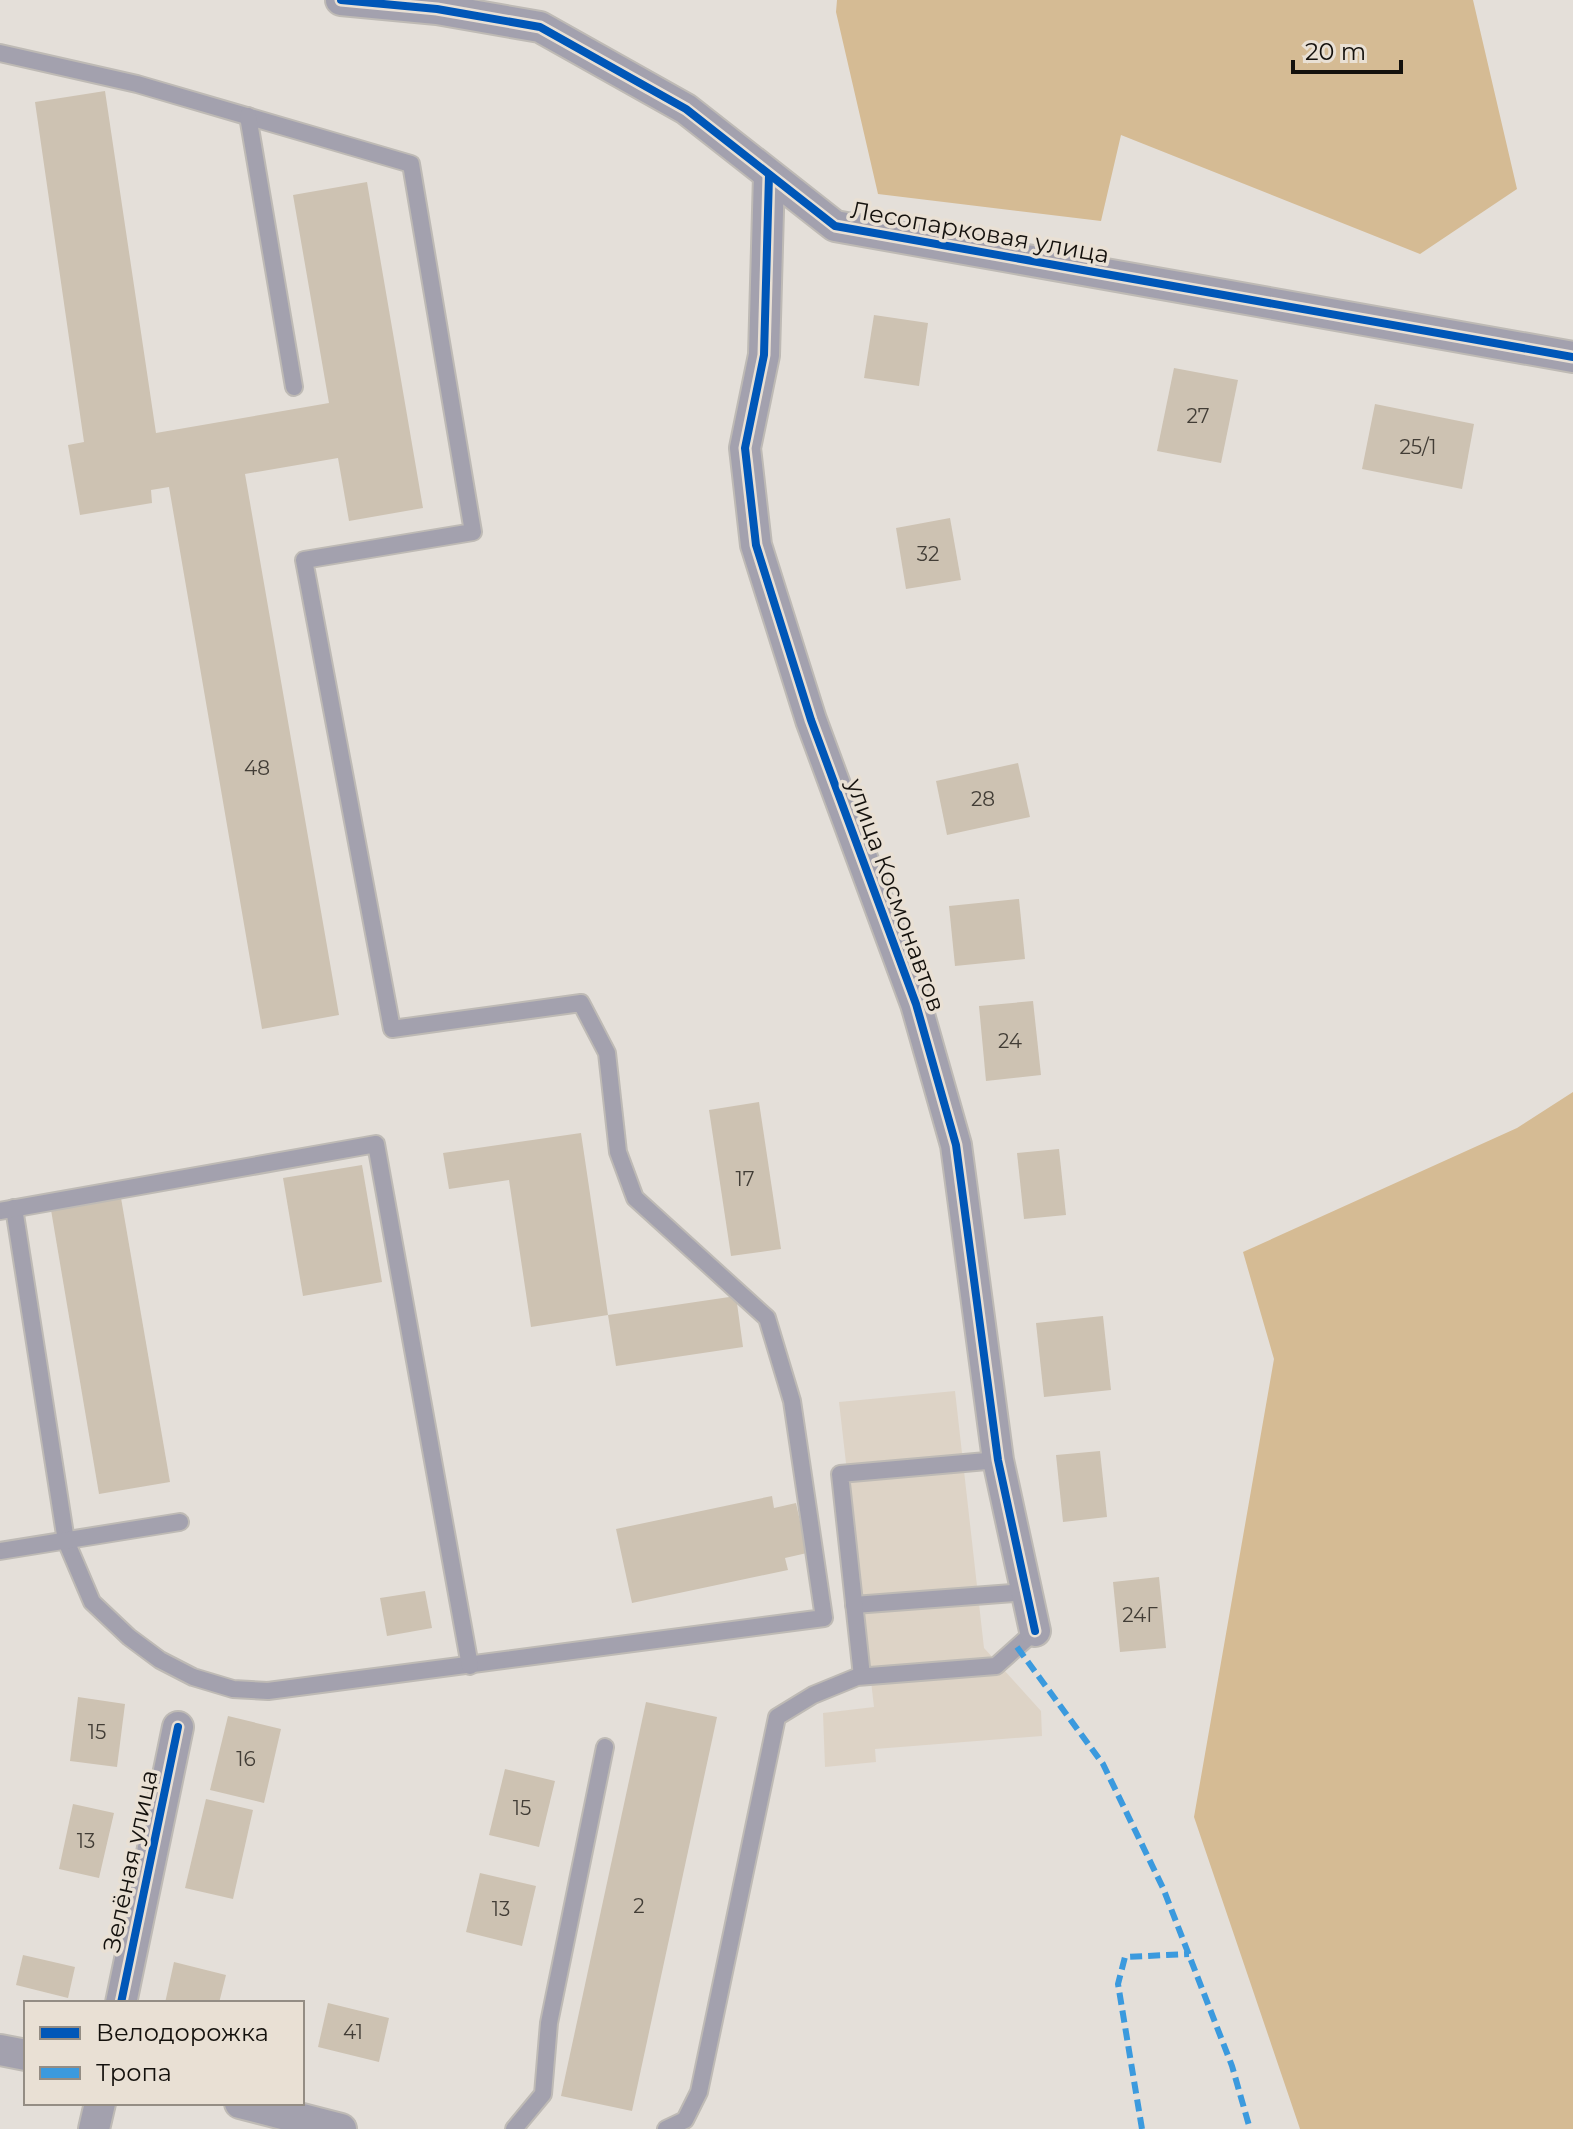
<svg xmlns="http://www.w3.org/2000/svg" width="1573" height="2129" font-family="Montserrat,sans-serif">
	<rect width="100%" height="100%" fill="#e4dfd9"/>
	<polygon fill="#ddd3c6" points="955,1391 984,1648 1041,1711 1042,1736 875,1749 876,1762 825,1767 823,1713 874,1707 839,1402"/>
	<g fill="#d5bb94">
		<polygon points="837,0 1473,0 1517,189 1420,254 1121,135 1101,221 878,194 836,12"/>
		<polygon points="1573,1092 1573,2129 1300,2129 1194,1817 1274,1359 1243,1252 1517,1128"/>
	</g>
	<g fill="#cdc2b2">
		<polygon points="105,91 156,433 329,403 293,195 367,182 423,508 349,521 338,458 245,474 339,1015 262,1029 169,487 151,490 152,503 80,515 68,445 84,442 35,102"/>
		<polygon points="874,315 928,323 919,386 864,378"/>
		<polygon points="1174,368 1238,380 1221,463 1157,451"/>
		<polygon points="1375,404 1474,424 1462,489 1362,469"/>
		<polygon points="950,518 961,580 906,589 896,528"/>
		<polygon points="1018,763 1030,817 947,835 936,781"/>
		<polygon points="1019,899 1025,959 955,966 949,906"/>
		<polygon points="1033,1001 1041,1075 986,1081 979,1006"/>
		<polygon points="759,1102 781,1249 731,1256 709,1110"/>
		<polygon points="581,1133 608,1315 736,1296 743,1347 616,1366 608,1315 531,1327 509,1180 449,1189 443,1153"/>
		<polygon points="1059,1149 1066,1215 1024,1219 1017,1153"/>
		<polygon points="362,1165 382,1282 303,1296 283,1178"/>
		<polygon points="121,1198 170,1482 99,1494 51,1210"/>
		<polygon points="1103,1316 1111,1390 1044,1397 1036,1323"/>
		<polygon points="1100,1451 1107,1517 1063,1522 1056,1455"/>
		<polygon points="772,1496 774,1508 796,1503 807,1553 785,1558 788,1570 632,1603 616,1529"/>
		<polygon points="1159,1577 1166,1648 1120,1652 1113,1582"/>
		<polygon points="425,1591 432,1628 387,1636 380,1598"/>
		<polygon points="78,1697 125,1704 117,1767 70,1761"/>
		<polygon points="646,1702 717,1717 632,2111 561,2096"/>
		<polygon points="228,1716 281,1729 264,1803 210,1790"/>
		<polygon points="505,1769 555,1781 539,1847 489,1835"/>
		<polygon points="206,1799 253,1810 233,1899 185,1888"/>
		<polygon points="73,1804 114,1813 99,1878 59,1869"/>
		<polygon points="480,1873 536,1886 522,1946 466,1932"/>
		<polygon points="23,1955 75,1967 68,1998 16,1985"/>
		<polygon points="174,1962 226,1975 219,2003 165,2003"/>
		<polygon points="328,2003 389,2018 379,2062 318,2047"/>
	</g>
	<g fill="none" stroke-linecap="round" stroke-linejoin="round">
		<defs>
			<g id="service">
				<polyline points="0,53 137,84 411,164 473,532 304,560 392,1029 581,1003 607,1053 618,1152 635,1198 767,1318 792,1401 824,1618 268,1691 233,1689 193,1677 160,1660 129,1637 92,1602 66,1541 14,1208"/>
				<polyline points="248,116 294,387"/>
				<polyline points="0,1211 376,1144 470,1666"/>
				<polyline points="0,1551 180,1522"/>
				<polyline points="854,1605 1026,1592"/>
				<polyline points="862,1676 840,1474 998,1460"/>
				<polyline points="514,2129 543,2094 549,2023 605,1747"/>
				<polyline points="666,2129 685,2120 699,2092 777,1717 813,1695 857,1677 996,1666 1035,1631"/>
			</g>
			<g id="minor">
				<polyline points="341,0 437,9 540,27 686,109 835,226 1573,357"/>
				<polyline points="769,175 764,355 745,448 756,545 811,720 916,1004 956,1145 998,1460 1035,1631"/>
				<polyline points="121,2003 178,1727"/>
				<polyline points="0,2050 26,2055"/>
				<polyline points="240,2103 341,2129"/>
				<polyline points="94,2129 100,2103"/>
			</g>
		</defs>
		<use href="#service" stroke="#bebab5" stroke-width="20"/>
		<use href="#minor" stroke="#bebab5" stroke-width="34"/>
		<use href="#service" stroke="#a3a1ae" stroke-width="16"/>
		<use href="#minor" stroke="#a3a1ae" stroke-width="30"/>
		<g stroke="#3b9ade" stroke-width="6" stroke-dasharray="12 6" stroke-linecap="butt">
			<polyline points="1017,1647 1103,1764 1163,1888 1232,2066 1250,2129"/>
			<polyline points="1142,2129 1118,1984 1125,1957 1189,1954"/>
		</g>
		<defs>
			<g id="cycleway">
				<polyline points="341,0 437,9 540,27 686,109 835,226 1573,357"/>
				<polyline points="769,175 764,355 745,448 756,545 811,720 916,1004 956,1145 998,1460 1035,1631"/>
				<polyline points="121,2003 178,1727"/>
			</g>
		</defs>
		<use href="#cycleway" stroke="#e9e0d4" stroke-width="13"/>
		<use href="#cycleway" stroke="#0057b8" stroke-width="8"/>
	</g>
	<g text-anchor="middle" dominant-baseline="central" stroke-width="7" stroke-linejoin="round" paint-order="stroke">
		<g font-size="20" fill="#423d36">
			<text x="1198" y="416">27</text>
			<text x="1418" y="447">25/1</text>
			<text x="928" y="554">32</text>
			<text x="257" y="768">48</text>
			<text x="983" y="799">28</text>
			<text x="1010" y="1041">24</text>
			<text x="745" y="1179">17</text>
			<text x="1140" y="1615">24Г</text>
			<text x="97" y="1732">15</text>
			<text x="246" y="1759">16</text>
			<text x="522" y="1808">15</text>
			<text x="86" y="1841">13</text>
			<text x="639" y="1906">2</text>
			<text x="501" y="1909">13</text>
			<text x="353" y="2032">41</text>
		</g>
		<g font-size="24" fill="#14110d" stroke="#e9e0d4">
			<text transform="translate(980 232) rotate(10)">Лесопарковая улица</text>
			<text transform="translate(896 895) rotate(70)">улица Космонавтов</text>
			<text transform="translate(130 1861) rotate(-78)">Зелёная улица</text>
		</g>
	</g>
	<rect x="24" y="2001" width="280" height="104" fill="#e9e0d4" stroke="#948d84" stroke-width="2"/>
	<rect x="40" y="2027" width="40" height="12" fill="#0057b8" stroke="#948d84" stroke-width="2"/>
	<text x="96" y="2041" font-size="24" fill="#14110d">Велодорожка</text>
	<rect x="40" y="2067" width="40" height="12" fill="#3b9ade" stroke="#948d84" stroke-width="2"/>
	<text x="96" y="2081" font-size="24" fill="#14110d">Тропа</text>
	<path d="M1293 60v12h108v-12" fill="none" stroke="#14110d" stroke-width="4"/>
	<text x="1305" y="60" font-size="24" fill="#14110d" stroke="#e9e0d4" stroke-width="6" paint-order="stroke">20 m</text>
</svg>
